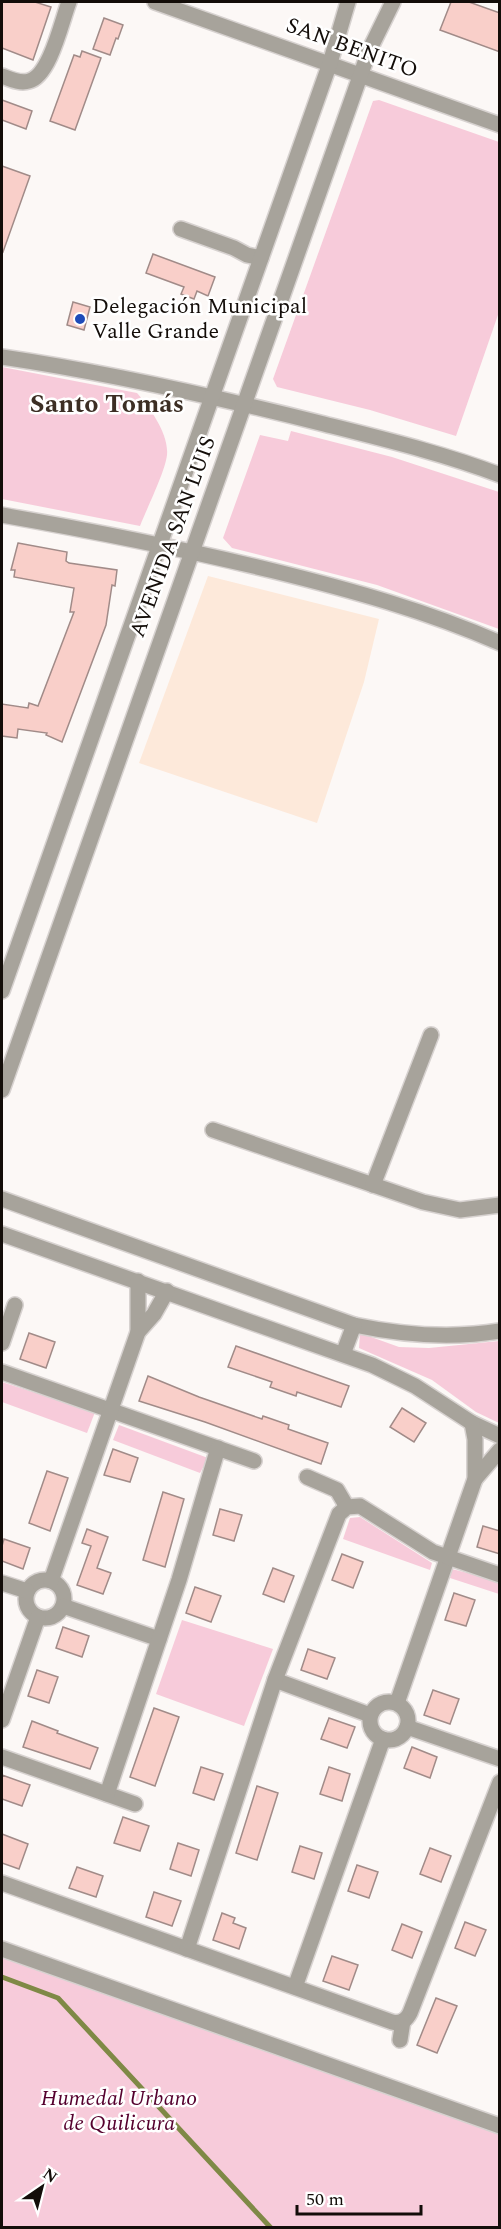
<svg xmlns="http://www.w3.org/2000/svg" width="501" height="2229" font-family="Spectral,serif">
	<rect width="100%" height="100%" fill="#fcf8f6"/>
	<polygon fill="#fde9da" points="208,576 379,619 364,682 317,823 139,763"/>
	<g fill="#f7cbda">
		<polygon points="379,100 499,142 499,312 456,436 370,410 277,387 273,379 373,101"/>
		<path d="M2 367 137 393C150 408 169 434 167 455 165 472 147 508 140 526L2 499Z"/>
		<polygon points="291,431 392,457 499,492 499,629 377,585 232,548 223,538 260,435 288,441"/>
		<polygon points="360,1333 399,1347 429,1348 499,1341 499,1423 476,1412 432,1380 359,1348"/>
		<polygon points="2,1382 95,1412 87,1433 2,1402"/>
		<polygon points="119,1425 208,1458 200,1473 113,1440"/>
		<polygon points="360,1517 432,1563 430,1570 343,1539 350,1518"/>
		<polygon points="452,1569 499,1581 499,1594 450,1578"/>
		<polygon points="182,1620 273,1649 244,1726 156,1694"/>
		<polygon points="2,1945 499,2122 499,2227 2,2227"/>
	</g>
	<g fill="none" stroke-linecap="round" stroke-linejoin="round">
		<polyline stroke="#7f8946" stroke-width="5" points="2,1977 58,1998 271,2228"/>
	</g>
	<g fill="#f9cfc9" stroke="#a18b88" stroke-width="1.5">
		<polygon points="2,2 35,2 51,7 33,60 2,48"/>
		<polygon points="451,2 469,2 500,13 500,52 440,30"/>
		<polygon points="104,18 123,25 118,39 116,38 110,55 93,49"/>
		<polygon points="82,51 101,58 75,130 50,121 74,55 80,57"/>
		<polygon points="2,100 32,111 26,129 2,120"/>
		<polygon points="2,166 30,176 3,252 2,251"/>
		<polygon points="153,254 215,277 208,296 197,291 194,299 181,294 184,287 146,273"/>
		<polygon points="73,302 90,307 84,330 67,325"/>
		<polygon points="18,543 67,552 66,561 69,563 117,570 115,586 112,585 106,625 62,742 46,735 47,733 18,729 17,738 2,736 2,704 28,708 29,703 38,706 74,612 70,612 74,588 14,577 15,570 11,570"/>
		<polygon points="29,1333 55,1342 46,1368 20,1359"/>
		<polygon points="236,1346 349,1386 341,1407 297,1392 296,1396 270,1387 272,1382 228,1367"/>
		<polygon points="148,1376 199,1397 262,1419 263,1416 289,1425 288,1429 328,1443 321,1464 205,1422 139,1401"/>
		<polygon points="402,1408 426,1423 414,1442 390,1427"/>
		<polygon points="113,1449 138,1458 130,1482 104,1475"/>
		<polygon points="47,1471 68,1478 50,1531 29,1523"/>
		<polygon points="163,1492 184,1499 165,1567 143,1560"/>
		<polygon points="220,1509 242,1515 234,1541 213,1535"/>
		<polygon points="483,1526 500,1531 500,1554 477,1547"/>
		<polygon points="87,1529 108,1537 97,1568 111,1573 103,1594 77,1585 91,1546 82,1543"/>
		<polygon points="4,1539 30,1548 23,1569 2,1561 2,1546"/>
		<polygon points="342,1554 363,1562 353,1588 332,1580"/>
		<polygon points="273,1568 294,1576 284,1602 263,1594"/>
		<polygon points="195,1587 221,1596 211,1622 186,1613"/>
		<polygon points="454,1593 475,1600 466,1626 445,1620"/>
		<polygon points="63,1627 89,1636 82,1657 56,1648"/>
		<polygon points="308,1649 335,1658 327,1679 301,1670"/>
		<polygon points="37,1670 58,1677 49,1703 28,1696"/>
		<polygon points="433,1690 459,1699 450,1724 424,1715"/>
		<polygon points="154,1708 179,1717 155,1786 130,1777"/>
		<polygon points="329,1718 355,1727 347,1748 321,1739"/>
		<polygon points="32,1721 58,1731 57,1733 98,1748 90,1769 23,1747"/>
		<polygon points="412,1747 437,1757 430,1778 404,1768"/>
		<polygon points="201,1767 223,1774 214,1800 193,1793"/>
		<polygon points="329,1767 350,1774 342,1801 320,1794"/>
		<polygon points="2,1775 30,1785 22,1806 2,1799"/>
		<polygon points="257,1786 278,1793 257,1860 236,1853"/>
		<polygon points="123,1817 149,1826 140,1851 114,1843"/>
		<polygon points="2,1834 28,1844 19,1869 2,1863"/>
		<polygon points="178,1843 199,1850 191,1876 170,1869"/>
		<polygon points="300,1846 322,1853 314,1879 292,1872"/>
		<polygon points="430,1848 451,1856 441,1882 420,1874"/>
		<polygon points="357,1865 378,1872 369,1898 348,1891"/>
		<polygon points="77,1867 103,1876 96,1897 69,1888"/>
		<polygon points="154,1892 181,1901 172,1926 146,1917"/>
		<polygon points="222,1913 235,1918 233,1923 246,1928 239,1949 213,1940"/>
		<polygon points="465,1922 486,1930 475,1956 455,1948"/>
		<polygon points="402,1924 422,1932 412,1958 392,1950"/>
		<polygon points="332,1956 358,1965 349,1990 323,1981"/>
		<polygon points="436,1998 457,2006 437,2053 417,2045"/>
	</g>
	<g fill="none" stroke-linecap="round" stroke-linejoin="round">
		<defs>
			<g id="street">
				<polyline points="155,2 500,125"/>
				<path d="M2 76C10 79 20 84 29 81 50 76 62 20 69 2"/>
				<polyline points="181,229 234,248 247,255 261,258"/>
				<path d="M2 357C110 373 217 397 324 424 383 439 442 453 500 475"/>
				<path d="M2 515C93 531 184 549 274 571 351 590 427 611 500 643"/>
				<polyline points="2,991 330,63 348,2"/>
				<polyline points="2,1090 369,51 393,2"/>
				<polyline points="213,1130 423,1202 460,1210 500,1205"/>
				<polyline points="373,1185 431,1035"/>
				<path d="M2 1199 354 1325C402 1335 451 1339 500 1331"/>
				<polyline points="2,1234 372,1365 415,1386 472,1423 500,1436"/>
				<polyline points="138,1281 138,1332"/>
				<polyline points="2,1343 15,1305"/>
				<polyline points="343,1354 354,1325"/>
				<polyline points="2,1372 254,1461"/>
				<polyline points="307,1477 337,1490 347,1507"/>
				<polyline points="475,1479 500,1450"/>
				<circle cx="45" cy="1599" r="19"/>
				<polyline points="51,1581 138,1332 154,1314 167,1291"/>
				<polyline points="2,1583 27,1591"/>
				<polyline points="63,1606 159,1639"/>
				<polyline points="275,1680 370,1715"/>
				<circle cx="389" cy="1721" r="19"/>
				<polyline points="397,1703 475,1479 475,1439 472,1423"/>
				<polyline points="2,1720 38,1617"/>
				<polyline points="407,1727 500,1759"/>
				<polyline points="2,1757 135,1804"/>
				<polyline points="107,1794 179,1580 218,1448"/>
				<path d="M2 1883 392 2022C400 2024 406 2021 410 2013L500 1782"/>
				<polyline points="2,1949 500,2126"/>
				<polyline points="187,1949 275,1680 339,1514 347,1507 360,1506 433,1552 500,1575"/>
				<polyline points="295,1987 383,1739"/>
				<polyline points="400,2040 403,2021"/>
			</g>
		</defs>
		<use href="#street" stroke="#d7d2d0" stroke-width="18"/>
		<use href="#street" stroke="#a7a39b" stroke-width="15"/>
	</g>
	<circle fill="#1f4bb9" stroke="#fff" stroke-width="2" cx="80" cy="319" r="6"/>
	<g text-anchor="middle" dominant-baseline="central" stroke-width="5" stroke-linejoin="round" paint-order="stroke">
		<g font-size="22" fill="#130d09" stroke="#fff">
			<text transform="translate(352 48) rotate(20)">SAN BENITO</text>
			<text transform="translate(173 537) rotate(-70)">AVENIDA SAN LUIS</text>
		</g>
		<g font-size="22" fill="#130d09" stroke="#fff" text-anchor="start">
			<text x="92" y="306">Delegación Municipal<tspan x="92" dy="25">Valle Grande</tspan></text>
		</g>
		<g font-size="22" font-style="italic" fill="#55002e" stroke="#fff">
			<text x="119" y="2098">Humedal Urbano<tspan x="119" dy="25">de Quilicura</tspan></text>
		</g>
		<g font-size="26" font-weight="bold" fill="#3c2e24" stroke="#fff">
			<text x="107" y="404">Santo Tomás</text>
		</g>
	</g>
	<rect width="501" height="2229" fill="none" stroke="#130d09" stroke-width="6"/>
	<g transform="translate(42 2187) rotate(35)" stroke="#ffffff" stroke-width="4.5" paint-order="stroke">
	<path d="M0-4.5L10 22L0 15L-10 22Z" fill="#130d09"/>
	<text y="-9" font-size="16" font-weight="bold" text-anchor="middle" fill="#130d09">N</text>
	</g>
	<path d="M297 2205v9h124v-9" fill="none" stroke="#130d09" stroke-width="3"/>
	<text x="306" y="2205" font-size="18" fill="#130d09" stroke="#ffffff" stroke-width="4.5" paint-order="stroke">50 m</text>
</svg>
